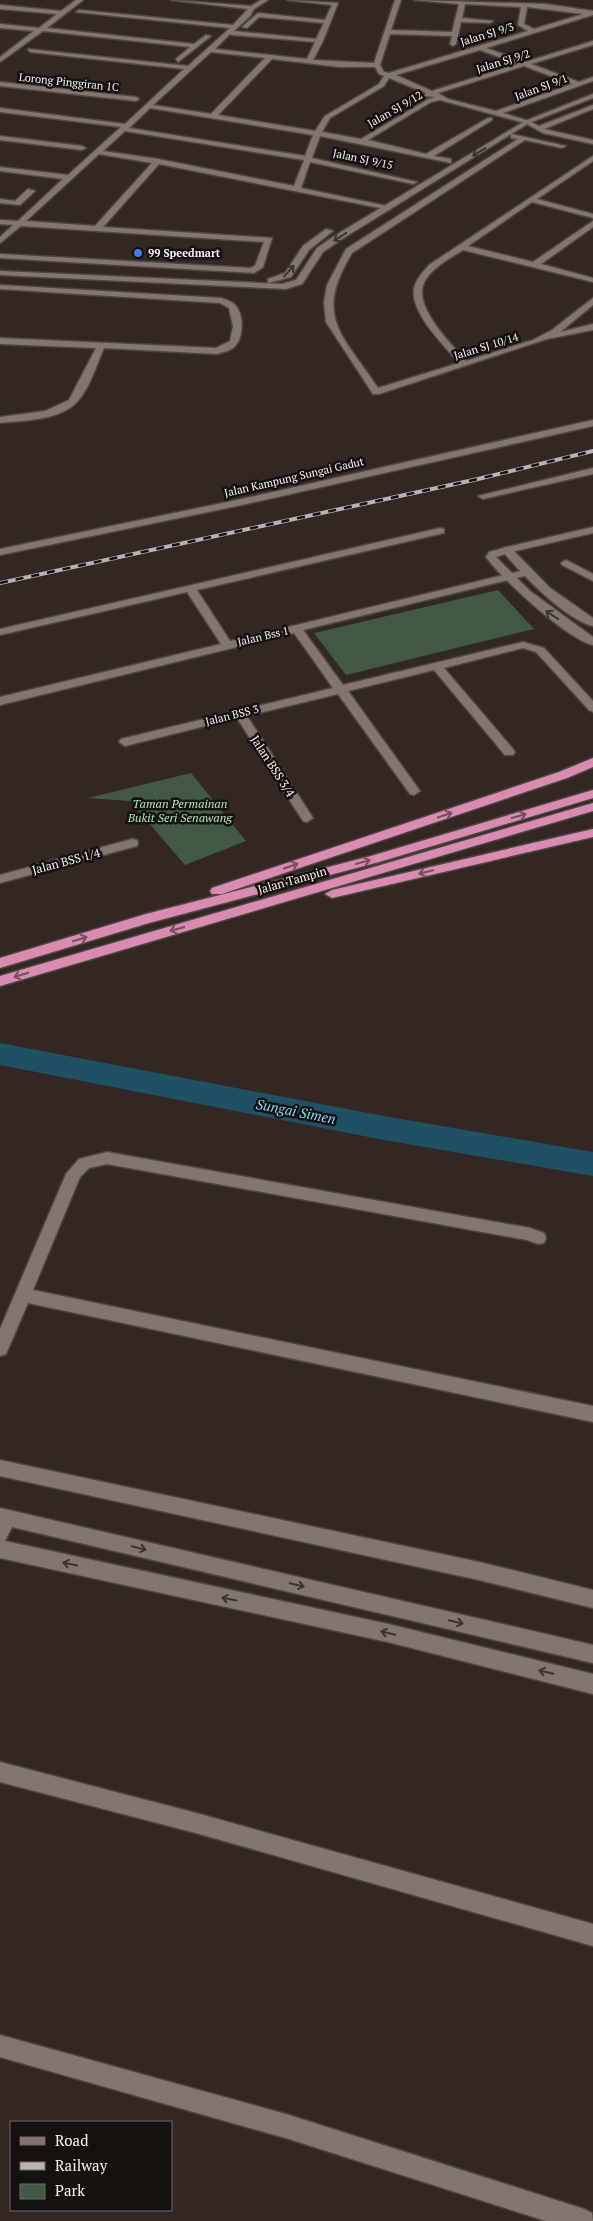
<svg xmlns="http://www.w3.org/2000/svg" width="593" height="2221" font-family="'PT Serif',serif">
	<rect width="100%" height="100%" fill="#322723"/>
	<g fill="#425946">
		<polygon points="498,590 534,629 346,675 314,633"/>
		<polygon points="191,773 246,841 185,865 130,801 88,798"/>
	</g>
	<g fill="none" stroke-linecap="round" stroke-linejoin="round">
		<polygon fill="#205063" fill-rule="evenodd" points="0,1043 384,1116 593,1152 593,1176 384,1140 0,1065"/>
		<defs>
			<g id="street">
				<polygon points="76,0 83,0 47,28 194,44 206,35 211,36 178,62 176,59 190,47 43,31 0,62 0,57 34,31 0,28 0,24 39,28 57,14 0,9 0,5 61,11"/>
				<path d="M171 0 251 6 261 0H268L254 9 250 16 234 31 316 39 324 23 259 17 247 28 242 27 258 13 325 20 332 5 287 0 338 3 323 41 313 60 374 63 395 0H401L391 30 452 32 459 4 414 0 546 4 593 11V15L486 48 525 62 593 41V45L531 64 579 82 593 77V81L503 113 529 121 539 126 593 105V109L544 129 593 140V144L543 133 525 123 440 100 431 102 368 140 426 154 488 118H492V120L434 156 451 159V163L320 136 312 158 417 182 413 184 310 162 301 188 387 206H390V210L159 164 103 227 272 238 263 267 254 273 0 258V254L250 268 255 266 264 242 21 226 0 243V237L13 225 0 224V220L18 221 63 179 0 171V167L68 175 121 127 0 112V108L125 124 184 69 30 52 28 49 188 66 230 28 76 12 79 10 233 25 248 9ZM465 4 521 7 518 25 528 31 389 73 384 72 380 65 390 34 452 36 450 44 453 46 456 44 461 22 490 23 493 21 462 18ZM527 7 583 14 534 29 524 24ZM230 34 232 35 315 42 307 59 215 49ZM480 50 518 64 432 91 396 75ZM211 52 265 58 211 114 153 105ZM272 59 340 67H375L379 74 384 76 379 84 325 116 315 131 218 115ZM524 66 572 84 496 111 448 99 438 93ZM389 78 426 93 424 96 435 97 427 100 361 139 322 132 330 118 384 86ZM150 108 313 135 305 156 129 128ZM125 131 304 160 294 186 158 159 103 151ZM99 154 152 163 95 226 26 221Z"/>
				<polygon points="0,82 136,97 139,99 136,101 0,86"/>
				<path d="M511 134 566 146 562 148 525 140 352 253C313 317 342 334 378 388L459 363C444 345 410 313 414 288 416 279 423 272 429 265L593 156V161L537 199 593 214V218L532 202 468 246 533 262 593 221V227L541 264 593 278V282L463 250C450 258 435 266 426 279 409 304 451 343 466 361L533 340 552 330 593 298V305L560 332 593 324V330L547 339 379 394H373L326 322 324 302 327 285 346 249 518 139 511 138Z"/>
				<polygon points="0,136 82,146 86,148 82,150 0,140"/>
				<polygon points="28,189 35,191 20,205 0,203 0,199 15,201"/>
				<path d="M0 285 221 298C226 300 232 301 235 305 244 314 244 337 235 346 231 351 223 352 217 354L104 348C96 366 89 391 75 404 56 421 24 420 0 423V417L45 411 69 400 96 348 0 344V338L216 348 230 341 233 326 229 308 220 303 0 289Z"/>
				<polygon points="593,420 593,426 237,506 0,555 0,549 237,500"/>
				<polygon points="593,468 593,474 483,499 478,496"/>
				<polygon points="593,527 593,533 507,553 502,550 503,548"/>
				<polygon points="440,528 444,529 444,533 197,590 230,641 525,570 529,571 529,575 303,630 343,685 523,642 544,648 593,701 593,712 589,710 536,652 523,648 444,668 513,749 515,752 513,755 505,755 434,670 348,691 420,791 414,795 410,794 338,694 247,716 313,818 307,822 303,821 237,718 125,746 119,742 121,739 333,688 294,633 0,705 0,697 221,644 187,592 0,635 0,629"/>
				<polygon points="566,560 593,574 593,581 562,565 561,563"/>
				<polygon points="132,839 137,840 138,843 137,846 0,883 0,875"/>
				<polygon points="107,1152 530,1228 544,1233 546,1238 544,1243 538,1244 527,1240 107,1164 89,1168 80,1177 33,1290 593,1406 593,1422 28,1303 6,1354 0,1356 0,1329 66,1174 79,1159"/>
				<polygon points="0,1460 479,1562 593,1590 593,1608 479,1580 0,1476"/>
				<polygon points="0,1508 593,1645 593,1663 12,1527 5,1541 388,1624 593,1674 593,1694 388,1642 0,1558"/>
				<polygon points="0,1762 196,1813 593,1924 593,1946 196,1833 0,1782"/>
				<polygon points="0,2035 289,2115 584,2209 592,2213 593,2221 546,2221 289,2139 0,2057"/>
			</g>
			<g id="secondary">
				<polygon points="593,94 593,98 529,123 342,239 323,252 302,284 286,289 0,275 0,271 282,284 296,280 317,248 336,235 525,121"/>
				<polygon points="326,229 333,231 309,250 291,277 268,283 268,279 285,273 303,246"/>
				<path d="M507 547 511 548 550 588 593 618V626C566 620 522 575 505 554L496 557 530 591 593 637V645C567 639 502 579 486 557L489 552Z"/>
			</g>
			<g id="highway">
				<polygon points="593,758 593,767 567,778 222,894 212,894 210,891 212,888 559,772"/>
				<polygon points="593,790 593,798 379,862 149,923 0,968 0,958 146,914 371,856"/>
				<polygon points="593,803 593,811 0,986 0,976"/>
				<polygon points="593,829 593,837 332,898 325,894 332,890"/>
			</g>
		</defs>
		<use href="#street" stroke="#4f4642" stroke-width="3"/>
		<use href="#secondary" stroke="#4f4642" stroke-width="3"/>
		<use href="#highway" stroke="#4f4642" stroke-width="3"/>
		<use href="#street" fill="#837570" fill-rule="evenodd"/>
		<use href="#secondary" fill="#837570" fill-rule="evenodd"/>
		<use href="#highway" fill="#d98bb2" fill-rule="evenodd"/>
		<defs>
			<polyline id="rail" points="0,583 478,479 593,451"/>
		</defs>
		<use href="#rail" stroke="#bbb2af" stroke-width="4"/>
		<use href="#rail" stroke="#16110f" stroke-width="2.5" stroke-dasharray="8" stroke-linecap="butt"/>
	</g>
	<defs><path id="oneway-shaft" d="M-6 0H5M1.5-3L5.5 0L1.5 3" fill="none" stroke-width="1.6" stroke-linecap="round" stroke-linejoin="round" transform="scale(1.25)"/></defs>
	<g stroke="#3c3431">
		<use href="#oneway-shaft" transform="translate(479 152) rotate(149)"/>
		<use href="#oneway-shaft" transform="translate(340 237) rotate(147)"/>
		<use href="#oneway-shaft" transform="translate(289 271) rotate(-48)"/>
		<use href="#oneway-shaft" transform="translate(552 615) rotate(-146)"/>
		<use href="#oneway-shaft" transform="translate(139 1548) rotate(13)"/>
		<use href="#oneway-shaft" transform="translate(70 1564) rotate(-168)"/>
		<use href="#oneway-shaft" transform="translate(297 1585) rotate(13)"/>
		<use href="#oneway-shaft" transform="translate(229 1599) rotate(-168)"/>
		<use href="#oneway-shaft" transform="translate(456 1622) rotate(13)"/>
		<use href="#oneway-shaft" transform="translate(388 1633) rotate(-167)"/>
		<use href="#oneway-shaft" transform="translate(546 1672) rotate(-167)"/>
	</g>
	<g stroke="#784e60">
		<use href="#oneway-shaft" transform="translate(445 815) rotate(-19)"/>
		<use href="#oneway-shaft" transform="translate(519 816) rotate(-16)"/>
		<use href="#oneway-shaft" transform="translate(363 862) rotate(-15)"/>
		<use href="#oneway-shaft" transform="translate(291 866) rotate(-19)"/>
		<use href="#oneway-shaft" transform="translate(426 872) rotate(167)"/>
		<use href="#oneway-shaft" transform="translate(177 929) rotate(164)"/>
		<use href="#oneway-shaft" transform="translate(80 939) rotate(-17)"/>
		<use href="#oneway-shaft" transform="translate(21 975) rotate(163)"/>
	</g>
	<circle fill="#3f7fe0" stroke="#16110f" stroke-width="2" cx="138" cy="253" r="5"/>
	<g text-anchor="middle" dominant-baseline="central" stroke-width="5" stroke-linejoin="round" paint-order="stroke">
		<g font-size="11" fill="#f8f0ed" stroke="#16110f">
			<text transform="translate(487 34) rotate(-17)">Jalan SJ 9/3</text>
			<text transform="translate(503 61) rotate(-17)">Jalan SJ 9/2</text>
			<text transform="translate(69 82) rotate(6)">Lorong Pinggiran 1C</text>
			<text transform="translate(541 87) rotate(-20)">Jalan SJ 9/1</text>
			<text transform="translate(395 109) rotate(-30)">Jalan SJ 9/12</text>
			<text transform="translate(363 159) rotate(12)">Jalan SJ 9/15</text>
			<text transform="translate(486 346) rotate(-17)">Jalan SJ 10/14</text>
			<text transform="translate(294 477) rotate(-13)">Jalan Kampung Sungai Gadut</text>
			<text transform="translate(263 636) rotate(-13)">Jalan Bss 1</text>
			<text transform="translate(232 715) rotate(-14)">Jalan BSS 3</text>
		</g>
		<g font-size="11" font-weight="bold" fill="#f8f0ed" stroke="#16110f" text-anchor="start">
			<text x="148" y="253">99 Speedmart</text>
		</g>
		<g font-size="12" fill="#f8f0ed" stroke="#16110f">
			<text transform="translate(273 766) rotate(57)">Jalan BSS 3/4</text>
			<text transform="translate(66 861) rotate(-15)">Jalan BSS 1/4</text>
			<text transform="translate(292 880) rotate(-16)">Jalan Tampin</text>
		</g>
		<g font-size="12" font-style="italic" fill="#ade7b6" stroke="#16110f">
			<text x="180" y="803">Taman Permainan<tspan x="180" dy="14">Bukit Seri Senawang</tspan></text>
		</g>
		<g font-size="14" font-style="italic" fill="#87d5f6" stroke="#16110f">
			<text transform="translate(296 1111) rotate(11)">Sungai Simen</text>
		</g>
	</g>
	<rect x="10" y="2121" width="162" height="90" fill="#16110f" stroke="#706a68"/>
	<rect x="20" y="2137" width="25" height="8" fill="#837570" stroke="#706a68"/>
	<text x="55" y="2146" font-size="15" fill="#f8f0ed">Road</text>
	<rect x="20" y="2162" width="25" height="8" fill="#bbb2af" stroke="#706a68"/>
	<text x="55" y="2171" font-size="15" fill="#f8f0ed">Railway</text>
	<rect x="20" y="2184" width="25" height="15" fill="#425946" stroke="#706a68"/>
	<text x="55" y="2196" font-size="15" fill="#f8f0ed">Park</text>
</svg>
